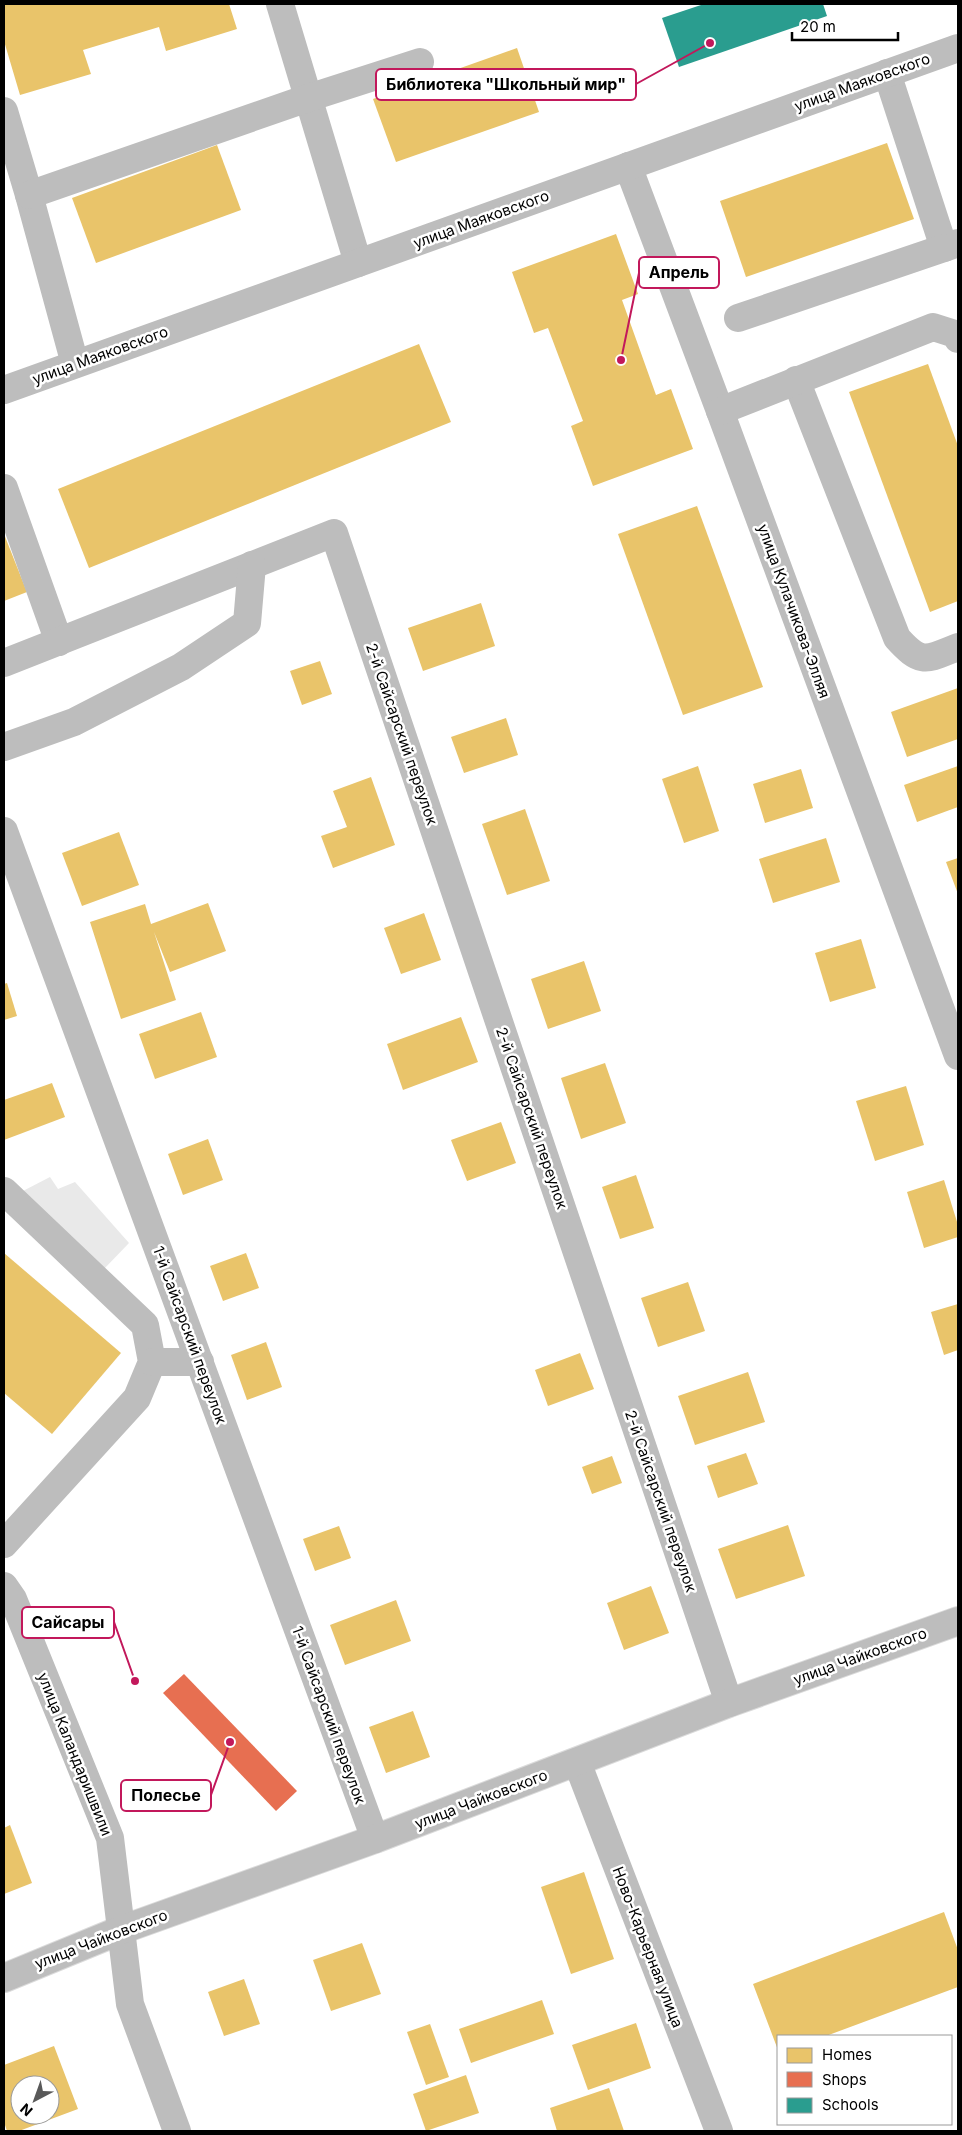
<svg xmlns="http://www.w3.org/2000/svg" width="962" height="2135" font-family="Inter,sans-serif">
	<rect width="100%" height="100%" fill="#fff"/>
	<polygon fill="#e9e9e9" points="50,1177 58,1189 75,1182 129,1243 103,1270 21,1192"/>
	<g fill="#e9c46a" fill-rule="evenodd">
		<polygon points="4,4 229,4 237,29 166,51 159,27 83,50 91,74 20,95 4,41"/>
		<polygon points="517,48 539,112 396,162 373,99"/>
		<polygon points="887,143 914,219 746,277 720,201"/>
		<polygon points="217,145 241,210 96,263 72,198"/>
		<polygon points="616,234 638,294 622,300 656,395 671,389 693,449 593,486 571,426 583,421 548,328 534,333 512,272"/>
		<polygon points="419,344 451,422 89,568 58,489"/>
		<polygon points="928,364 958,446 958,601 930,612 849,392"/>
		<polygon points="697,506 763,687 683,715 618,534"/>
		<polygon points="4,534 27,592 4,601"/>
		<polygon points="481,603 495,646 423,671 408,628"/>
		<polygon points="320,661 332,694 302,705 290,671"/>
		<polygon points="958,688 958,739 907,757 891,712"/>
		<polygon points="506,718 518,755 464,773 451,737"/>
		<polygon points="698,766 719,831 684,843 662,779"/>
		<polygon points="958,766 958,807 917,822 904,785"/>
		<polygon points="801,769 813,808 765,823 753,784"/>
		<polygon points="371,777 395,845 333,868 321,836 347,827 333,791"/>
		<polygon points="525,809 550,881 507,895 482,824"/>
		<polygon points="119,832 139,885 82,906 62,853"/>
		<polygon points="826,838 840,882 773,903 759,859"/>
		<polygon points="958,858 958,894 946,862"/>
		<polygon points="208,903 226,951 170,972 154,932 176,1000 121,1019 90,922 145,904 151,924"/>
		<polygon points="424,913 441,960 401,974 384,928"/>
		<polygon points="861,939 876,988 830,1002 815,953"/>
		<polygon points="584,961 601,1011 548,1029 531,979"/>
		<polygon points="7,983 17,1016 4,1020 4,984"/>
		<polygon points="201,1012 217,1057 155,1079 139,1034"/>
		<polygon points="461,1017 478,1062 403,1090 387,1044"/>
		<polygon points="605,1063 626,1123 581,1139 561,1078"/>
		<polygon points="52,1083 65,1117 4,1140 4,1100"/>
		<polygon points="906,1086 924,1145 875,1161 856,1101"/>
		<polygon points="501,1122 516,1163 467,1181 451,1140"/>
		<polygon points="208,1139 223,1180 183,1195 168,1154"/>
		<polygon points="636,1175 654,1228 620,1239 602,1187"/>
		<polygon points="944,1180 958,1225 958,1237 924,1248 907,1192"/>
		<polygon points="4,1253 121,1353 52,1434 4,1393"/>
		<polygon points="246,1253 259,1288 223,1301 210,1266"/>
		<polygon points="688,1282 705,1331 658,1347 641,1298"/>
		<polygon points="958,1304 958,1350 944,1355 931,1312"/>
		<polygon points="266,1342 282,1387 247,1400 231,1355"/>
		<polygon points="580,1353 594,1389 548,1406 535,1370"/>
		<polygon points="748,1372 765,1422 695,1445 678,1396"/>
		<polygon points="746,1453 758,1484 718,1498 707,1466"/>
		<polygon points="612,1456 622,1483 592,1494 582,1467"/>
		<polygon points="788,1525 805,1576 736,1599 718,1549"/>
		<polygon points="339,1526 351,1558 315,1571 303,1539"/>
		<polygon points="651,1586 669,1633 624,1650 607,1603"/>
		<polygon points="396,1600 411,1641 345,1665 330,1625"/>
		<polygon points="413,1711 430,1757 386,1773 369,1727"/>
		<polygon points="10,1825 32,1883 4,1894 4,1828"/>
		<polygon points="584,1872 614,1959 571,1974 541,1887"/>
		<polygon points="944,1912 958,1950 958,1987 826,2036 778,2036 778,2050 753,1984"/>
		<polygon points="362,1943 381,1994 331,2011 313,1960"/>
		<polygon points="244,1979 260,2024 224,2036 208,1992"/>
		<polygon points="542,2000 554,2034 471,2063 459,2029"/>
		<polygon points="636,2023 651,2068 588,2090 572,2045"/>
		<polygon points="430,2024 449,2077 426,2085 407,2032"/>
		<path d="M54 2046 78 2109 19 2131H7L4 2122V2065ZM20 2085H50V2115H20Z"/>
		<polygon points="466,2075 479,2113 426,2131 413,2094"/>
		<polygon points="609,2088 624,2131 557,2131 550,2108"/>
	</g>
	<polygon fill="#e76f51" points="184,1674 297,1791 276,1811 163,1693"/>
	<polygon fill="#2a9d8f" points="704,4 823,4 827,16 679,67 662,18"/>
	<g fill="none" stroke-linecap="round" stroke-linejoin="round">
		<defs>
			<polyline id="major" points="4,1978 121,1930 375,1839 729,1703 958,1621"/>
		</defs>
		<use href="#major" stroke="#dbdbdb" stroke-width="30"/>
		<g stroke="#bdbdbd" stroke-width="28">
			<polyline points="280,4 358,263"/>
			<polyline points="887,73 944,248 958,243"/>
			<polyline points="4,111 29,195 75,364"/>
			<polyline points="628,166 720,411 958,1056"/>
			<polyline points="29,195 308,98 420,62"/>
			<polyline points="738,318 944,248"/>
			<path d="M796 380 897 638C922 666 927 659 958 647"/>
			<polyline points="4,390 958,48"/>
			<polyline points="720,411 933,327 955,334 958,339"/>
			<polyline points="4,488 59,642"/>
			<polyline points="4,663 334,533 729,1703"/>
			<polyline points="4,747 74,722 181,667 247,623 252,565"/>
			<polyline points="4,831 375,1839"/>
			<polyline points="4,1191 145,1325 152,1362 137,1398 4,1544"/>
			<polyline points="152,1362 200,1362"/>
			<polyline points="4,1586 13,1599 110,1838 130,2004 177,2131"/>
			<polyline points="577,1762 719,2131"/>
		</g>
		<use href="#major" stroke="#bdbdbd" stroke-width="28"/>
	</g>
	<g text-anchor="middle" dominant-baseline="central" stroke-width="5" stroke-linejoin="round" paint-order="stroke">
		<g font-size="15" fill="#000" stroke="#fff">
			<text transform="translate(862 82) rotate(-20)">улица Маяковского</text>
			<text transform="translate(481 219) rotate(-20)">улица Маяковского</text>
			<text transform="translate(100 355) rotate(-20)">улица Маяковского</text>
			<text transform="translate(794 611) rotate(70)">улица Кулачикова-Элляя</text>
			<text transform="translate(402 734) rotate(71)">2-й Сайсарский переулок</text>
			<text transform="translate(532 1118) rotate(71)">2-й Сайсарский переулок</text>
			<text transform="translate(190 1335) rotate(70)">1-й Сайсарский переулок</text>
			<text transform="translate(661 1501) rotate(71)">2-й Сайсарский переулок</text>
			<text transform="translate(860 1656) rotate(-20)">улица Чайковского</text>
			<text transform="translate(329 1715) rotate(70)">1-й Сайсарский переулок</text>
			<text transform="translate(75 1754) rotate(68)">улица Каландаришвили</text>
			<text transform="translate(481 1799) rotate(-21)">улица Чайковского</text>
			<text transform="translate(101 1939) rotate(-21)">улица Чайковского</text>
			<text transform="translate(648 1947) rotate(69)">Ново-Карьерная улица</text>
		</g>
	</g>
	<path fill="none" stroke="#c2185b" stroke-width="2" d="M710 43L636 84M621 360L639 273M135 1681L114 1622M230 1742L211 1795"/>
	<g fill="#c2185b" stroke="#fff" stroke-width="2">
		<circle cx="710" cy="43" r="5"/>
		<circle cx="621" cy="360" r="5"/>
		<circle cx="135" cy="1681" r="5"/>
		<circle cx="230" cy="1742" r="5"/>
	</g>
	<g fill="#fff" stroke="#c2185b" stroke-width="2">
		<rect x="376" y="69" width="260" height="31" rx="5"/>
		<rect x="639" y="257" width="80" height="31" rx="5"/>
		<rect x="22" y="1607" width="92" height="31" rx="5"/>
		<rect x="121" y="1780" width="90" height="31" rx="5"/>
	</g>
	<g font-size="16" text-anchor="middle" font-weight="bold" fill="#000">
		<text x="506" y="90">Библиотека "Школьный мир"</text>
		<text x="679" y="278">Апрель</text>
		<text x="68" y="1628">Сайсары</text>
		<text x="166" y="1801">Полесье</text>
	</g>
	<rect width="962" height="2135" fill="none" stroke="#000000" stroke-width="10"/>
	<rect x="777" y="2035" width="175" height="90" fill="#ffffff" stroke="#999999"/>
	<rect x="787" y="2048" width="25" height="15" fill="#e9c46a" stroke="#999999"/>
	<text x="822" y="2060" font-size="15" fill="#000000">Homes</text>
	<rect x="787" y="2072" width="25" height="15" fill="#e76f51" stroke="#999999"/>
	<text x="822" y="2085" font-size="15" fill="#000000">Shops</text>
	<rect x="787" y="2098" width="25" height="15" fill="#2a9d8f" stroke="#999999"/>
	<text x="822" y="2110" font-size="15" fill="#000000">Schools</text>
	<g transform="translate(35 2100) rotate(221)"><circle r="24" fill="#ffffff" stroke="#999999"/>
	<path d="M0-4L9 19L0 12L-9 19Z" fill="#595959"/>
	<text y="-8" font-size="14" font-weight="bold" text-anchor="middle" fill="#000000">N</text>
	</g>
	<path d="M792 32v8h106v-8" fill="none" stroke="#000000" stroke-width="2.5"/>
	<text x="800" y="32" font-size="15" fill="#000000" stroke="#ffffff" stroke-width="4" paint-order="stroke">20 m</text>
</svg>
